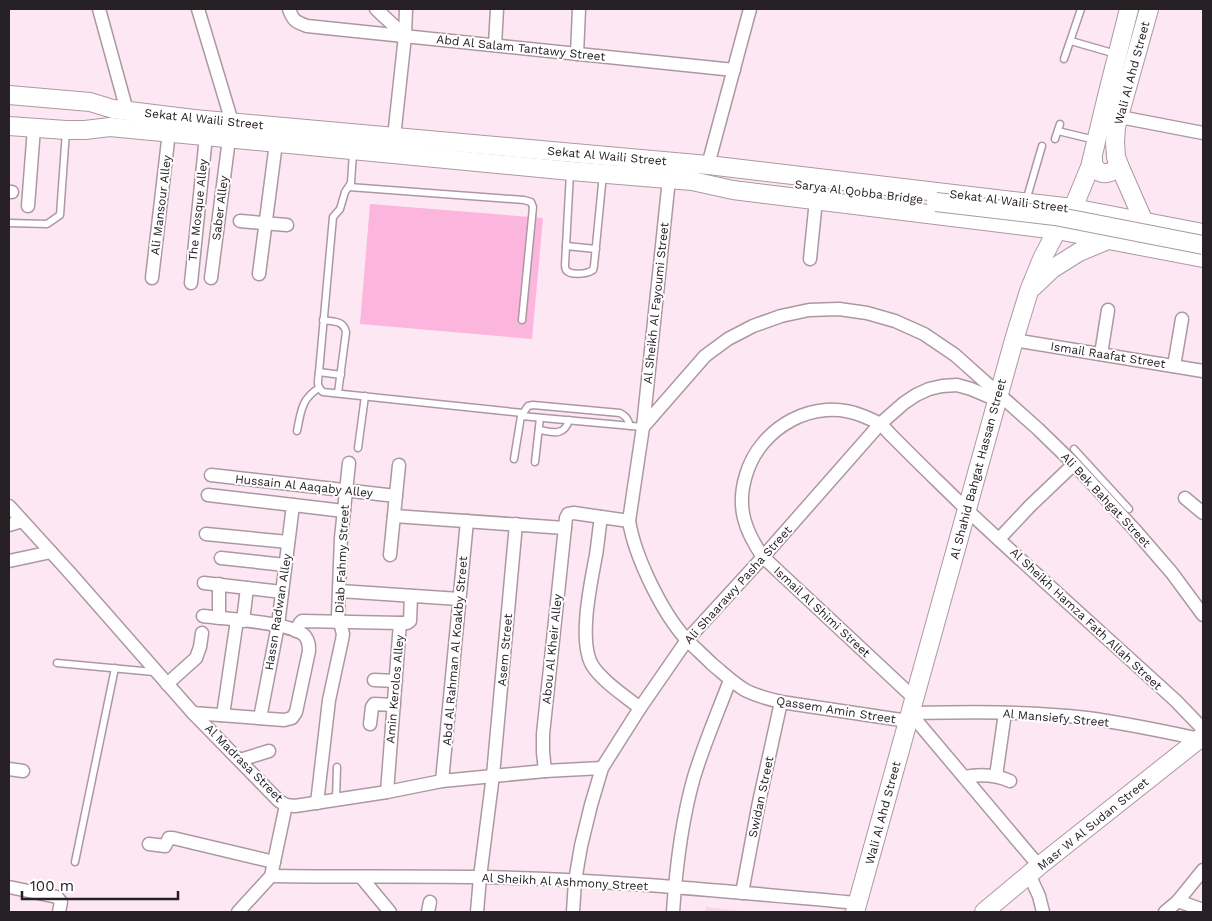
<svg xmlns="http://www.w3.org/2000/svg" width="1212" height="921" font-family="'Work Sans',sans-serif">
	<rect width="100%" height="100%" fill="#fde7f3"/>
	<polygon fill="#f5d8e8" points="706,907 750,912 705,912"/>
	<polygon fill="#fcb6de" points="370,204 543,218 532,339 360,324"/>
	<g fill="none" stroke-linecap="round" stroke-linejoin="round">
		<defs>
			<g id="lane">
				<polyline points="1071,41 1116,54"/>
				<polyline points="1064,59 1081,9"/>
				<polyline points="1058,131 1095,140"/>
				<polyline points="1055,139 1060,124"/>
				<path d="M353 152 351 183 345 192 340 209 333 217 319 372C318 380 316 387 323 392L523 413"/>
				<path d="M570 173 565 265C565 267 565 268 566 270 571 276 587 274 593 270L594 266 603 174"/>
				<polyline points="349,187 524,200 531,202 533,207 522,320"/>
				<polyline points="1026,201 1042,146"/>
				<polyline points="9,223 47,224 60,215 66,131"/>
				<polyline points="566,246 596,249"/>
				<path d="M323 320C334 322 343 320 346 332L338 393"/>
				<polyline points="319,372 341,375"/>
				<polyline points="521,416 643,427"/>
				<path d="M539 430C552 432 564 437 569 420"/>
				<path d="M297 431C301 412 301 399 319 388"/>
				<polyline points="358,448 365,396"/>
				<polyline points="1074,449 1129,509"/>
				<path d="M514 459 521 416 528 406 533 405 620 413C626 416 628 419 630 426"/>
				<polyline points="535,462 540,418"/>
				<polyline points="57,663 154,672"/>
				<polyline points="336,800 337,767"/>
				<polyline points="75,862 115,668"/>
			</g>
			<g id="street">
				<polyline points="99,9 127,111"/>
				<polyline points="198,9 232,122"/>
				<path d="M289 9C293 21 296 22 307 26L734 70"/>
				<polyline points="376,9 405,36"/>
				<polyline points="495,45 497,9"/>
				<polyline points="577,54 579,9"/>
				<polyline points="1120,117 1203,133"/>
				<polyline points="394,137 405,36 406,9"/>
				<polyline points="708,165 750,9"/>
				<polyline points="9,192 12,192"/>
				<polyline points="28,206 34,128"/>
				<polyline points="240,221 287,225"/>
				<polyline points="810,259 816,200"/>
				<polyline points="259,274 276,143"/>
				<polyline points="152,278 169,132"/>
				<polyline points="211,278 229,139"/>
				<polyline points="191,283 206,136"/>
				<polyline points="1014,340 1203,371"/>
				<polyline points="1101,354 1108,310"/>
				<polyline points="1174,366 1182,319"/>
				<polyline points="643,427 669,179"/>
				<polyline points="211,475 396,496"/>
				<polyline points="208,495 344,511"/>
				<polyline points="1185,498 1203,513"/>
				<polyline points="9,506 70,573 193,713 279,801 286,805 295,806 387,792 442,781 545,771 602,768"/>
				<polyline points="394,516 565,528"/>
				<path d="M601 517C599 530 598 542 596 555 591 582 578 640 592 665 602 681 625 696 640 708"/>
				<polyline points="9,525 22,521"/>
				<polyline points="206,534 288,542"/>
				<polyline points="999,539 1030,506 1074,464"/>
				<polyline points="390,555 399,465"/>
				<polyline points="221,558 285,565"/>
				<polyline points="9,561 51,552"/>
				<polyline points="204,583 282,592"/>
				<polyline points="219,584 219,618"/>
				<polyline points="340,591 459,599"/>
				<polyline points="243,621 247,588"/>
				<polyline points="296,631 300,623 302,621 400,623"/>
				<polyline points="374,680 396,681"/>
				<polyline points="167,684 196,658 200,647 202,633"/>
				<path d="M914 698 763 557C745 531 736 507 746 475 760 427 815 396 863 416 868 418 875 421 880 424 884 427 887 431 891 435 898 442 905 449 912 456 930 474 948 491 966 509 1035 574 1106 637 1176 701L1203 729"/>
				<path d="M193 713 284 720 292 718 296 712 309 651C309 646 309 641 305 636 292 622 224 619 203 616"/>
				<path d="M910 713C969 712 1028 711 1087 718 1125 723 1162 731 1200 739"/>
				<polyline points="910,713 1039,866"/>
				<polyline points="223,715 237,620"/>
				<polyline points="260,718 278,625 293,505"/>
				<path d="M908 721 781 702C769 699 756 696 745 690 733 683 723 673 712 664 704 656 695 648 687 640 662 613 635 557 629 521L643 427 705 356 728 339 753 326 781 316 809 310 839 309 867 313 895 321 924 334 955 355 1038 429 1074 464 1134 529 1172 573 1203 615"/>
				<polyline points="370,724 372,707 374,704 394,705"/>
				<polyline points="240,760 269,751"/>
				<polyline points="9,769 23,771"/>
				<polyline points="545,771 543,752 543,734 566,518 568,514 574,513 629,521"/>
				<polyline points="996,776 1005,713"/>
				<path d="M964 777C980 774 994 774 1010 781"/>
				<polyline points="442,781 467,521"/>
				<polyline points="387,792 400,623 407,623 410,621 411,596"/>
				<polyline points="317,803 329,700 342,640 343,634 338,615 341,538 349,463"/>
				<polyline points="149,844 165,846 169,838 173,838 274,862"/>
				<polyline points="1029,874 1039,896 1043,912"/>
				<path d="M271 876C340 877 410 876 479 877 606 879 732 892 858 903"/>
				<polyline points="361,877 390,912"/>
				<polyline points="9,887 57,897 61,902 59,912"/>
				<polyline points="742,893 759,802 781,702"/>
				<polyline points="1178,901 1203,910"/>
				<polyline points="238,912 271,876 286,805"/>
				<polyline points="428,912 430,902"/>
				<polyline points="477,912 480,877 493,775 516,524"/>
				<polyline points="573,912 575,881 581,846 591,805 602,768 640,708 687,640 763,557 880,424 904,403 916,395 929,389 942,386 957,385 971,389 997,400"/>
				<path d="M673 912C676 868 682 819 694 777 704 744 718 712 730 680"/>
				<polyline points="1165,912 1178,901 1203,870"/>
			</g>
			<g id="secondary">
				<polyline points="9,95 90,102 113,109 194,119 708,165 1073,208 1203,233"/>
				<polyline points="9,126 66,130 85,130 110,127 571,171 692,181 733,190 1057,230 1203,258"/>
				<path d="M1093 157C1092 174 1108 179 1119 165"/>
				<polyline points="1144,222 1119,165 1116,157 1115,142 1116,127 1149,9"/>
				<polyline points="1033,287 1052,269 1079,252 1108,240"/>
				<polyline points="855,912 1014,340 1029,291 1042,259 1057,230 1073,208 1090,167 1107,96 1129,9"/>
				<polyline points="984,912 1039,866 1203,736"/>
			</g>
		</defs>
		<use href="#lane" stroke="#ac98a3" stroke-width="9"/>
		<use href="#street" stroke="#ac98a3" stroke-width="15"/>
		<use href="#secondary" stroke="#ac98a3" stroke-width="20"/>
		<use href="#lane" stroke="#fff" stroke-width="6"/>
		<use href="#street" stroke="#fff" stroke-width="12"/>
		<use href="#secondary" stroke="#fff" stroke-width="18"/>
		<defs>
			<polyline id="secondary-bridge" points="936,202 1055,216 1203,245"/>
		</defs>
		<use href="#secondary-bridge" stroke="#ac98a3" stroke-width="20" stroke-linecap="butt"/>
		<use href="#secondary-bridge" stroke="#fff" stroke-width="18"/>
	</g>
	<g text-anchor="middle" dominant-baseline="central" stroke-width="4" stroke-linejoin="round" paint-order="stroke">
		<g font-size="12" fill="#272024" stroke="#fff">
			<text transform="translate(521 48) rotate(6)">Abd Al Salam Tantawy Street</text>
			<text transform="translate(1132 73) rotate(-75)">Wali Al Ahd Street</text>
			<text transform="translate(204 119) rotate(6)">Sekat Al Waili Street</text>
			<text transform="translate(607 156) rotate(5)">Sekat Al Waili Street</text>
			<text transform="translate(859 192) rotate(7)">Sarya Al Qobba Bridge</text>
			<text transform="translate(1009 201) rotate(7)">Sekat Al Waili Street</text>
			<text transform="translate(161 205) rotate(-83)">Ali Mansour Alley</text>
			<text transform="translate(220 208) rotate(-83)">Saber Alley</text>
			<text transform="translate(198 210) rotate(-84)">The Mosque Alley</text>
			<text transform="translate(656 303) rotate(-84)">Al Sheikh Al Fayoumi Street</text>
			<text transform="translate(1108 355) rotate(9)">Ismail Raafat Street</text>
			<text transform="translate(978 469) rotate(-75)">Al Shahid Bahgat Hassan Street</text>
			<text transform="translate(304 486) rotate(6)">Hussain Al Aaqaby Alley</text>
			<text transform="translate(1106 500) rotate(47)">Ali Bek Bahgat Street</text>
			<text transform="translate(342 559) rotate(-87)">Diab Fahmy Street</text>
			<text transform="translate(738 585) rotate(-48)">Ali Shaarawy Pasha Street</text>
			<text transform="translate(278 612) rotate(-81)">Hassn Radwan Alley</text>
			<text transform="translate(822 612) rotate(43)">Ismail Al Shimi Street</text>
			<text transform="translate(1086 619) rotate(43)">Al Sheikh Hamza Fath Allah Street</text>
			<text transform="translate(552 649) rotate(-84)">Abou Al Kheir Alley</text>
			<text transform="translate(505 650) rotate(-85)">Asem Street</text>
			<text transform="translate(455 651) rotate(-85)">Abd Al Rahman Al Koakby Street</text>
			<text transform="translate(395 689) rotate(-85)">Amin Kerolos Alley</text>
			<text transform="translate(836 710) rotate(9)">Qassem Amin Street</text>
			<text transform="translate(1056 718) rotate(5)">Al Mansiefy Street</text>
			<text transform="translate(244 763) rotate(45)">Al Madrasa Street</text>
			<text transform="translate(761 797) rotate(-78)">Swidan Street</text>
			<text transform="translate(883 813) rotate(-75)">Wali Al Ahd Street</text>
			<text transform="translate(1093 824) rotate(-39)">Masr W Al Sudan Street</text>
			<text transform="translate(565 882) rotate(3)">Al Sheikh Al Ashmony Street</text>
		</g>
	</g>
	<rect width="1212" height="921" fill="none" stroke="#272024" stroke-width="20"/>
	<path d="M22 891v8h156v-8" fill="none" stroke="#272024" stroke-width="2.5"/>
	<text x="30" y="891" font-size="15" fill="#272024" stroke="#ffffff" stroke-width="4" paint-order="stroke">100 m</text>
</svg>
